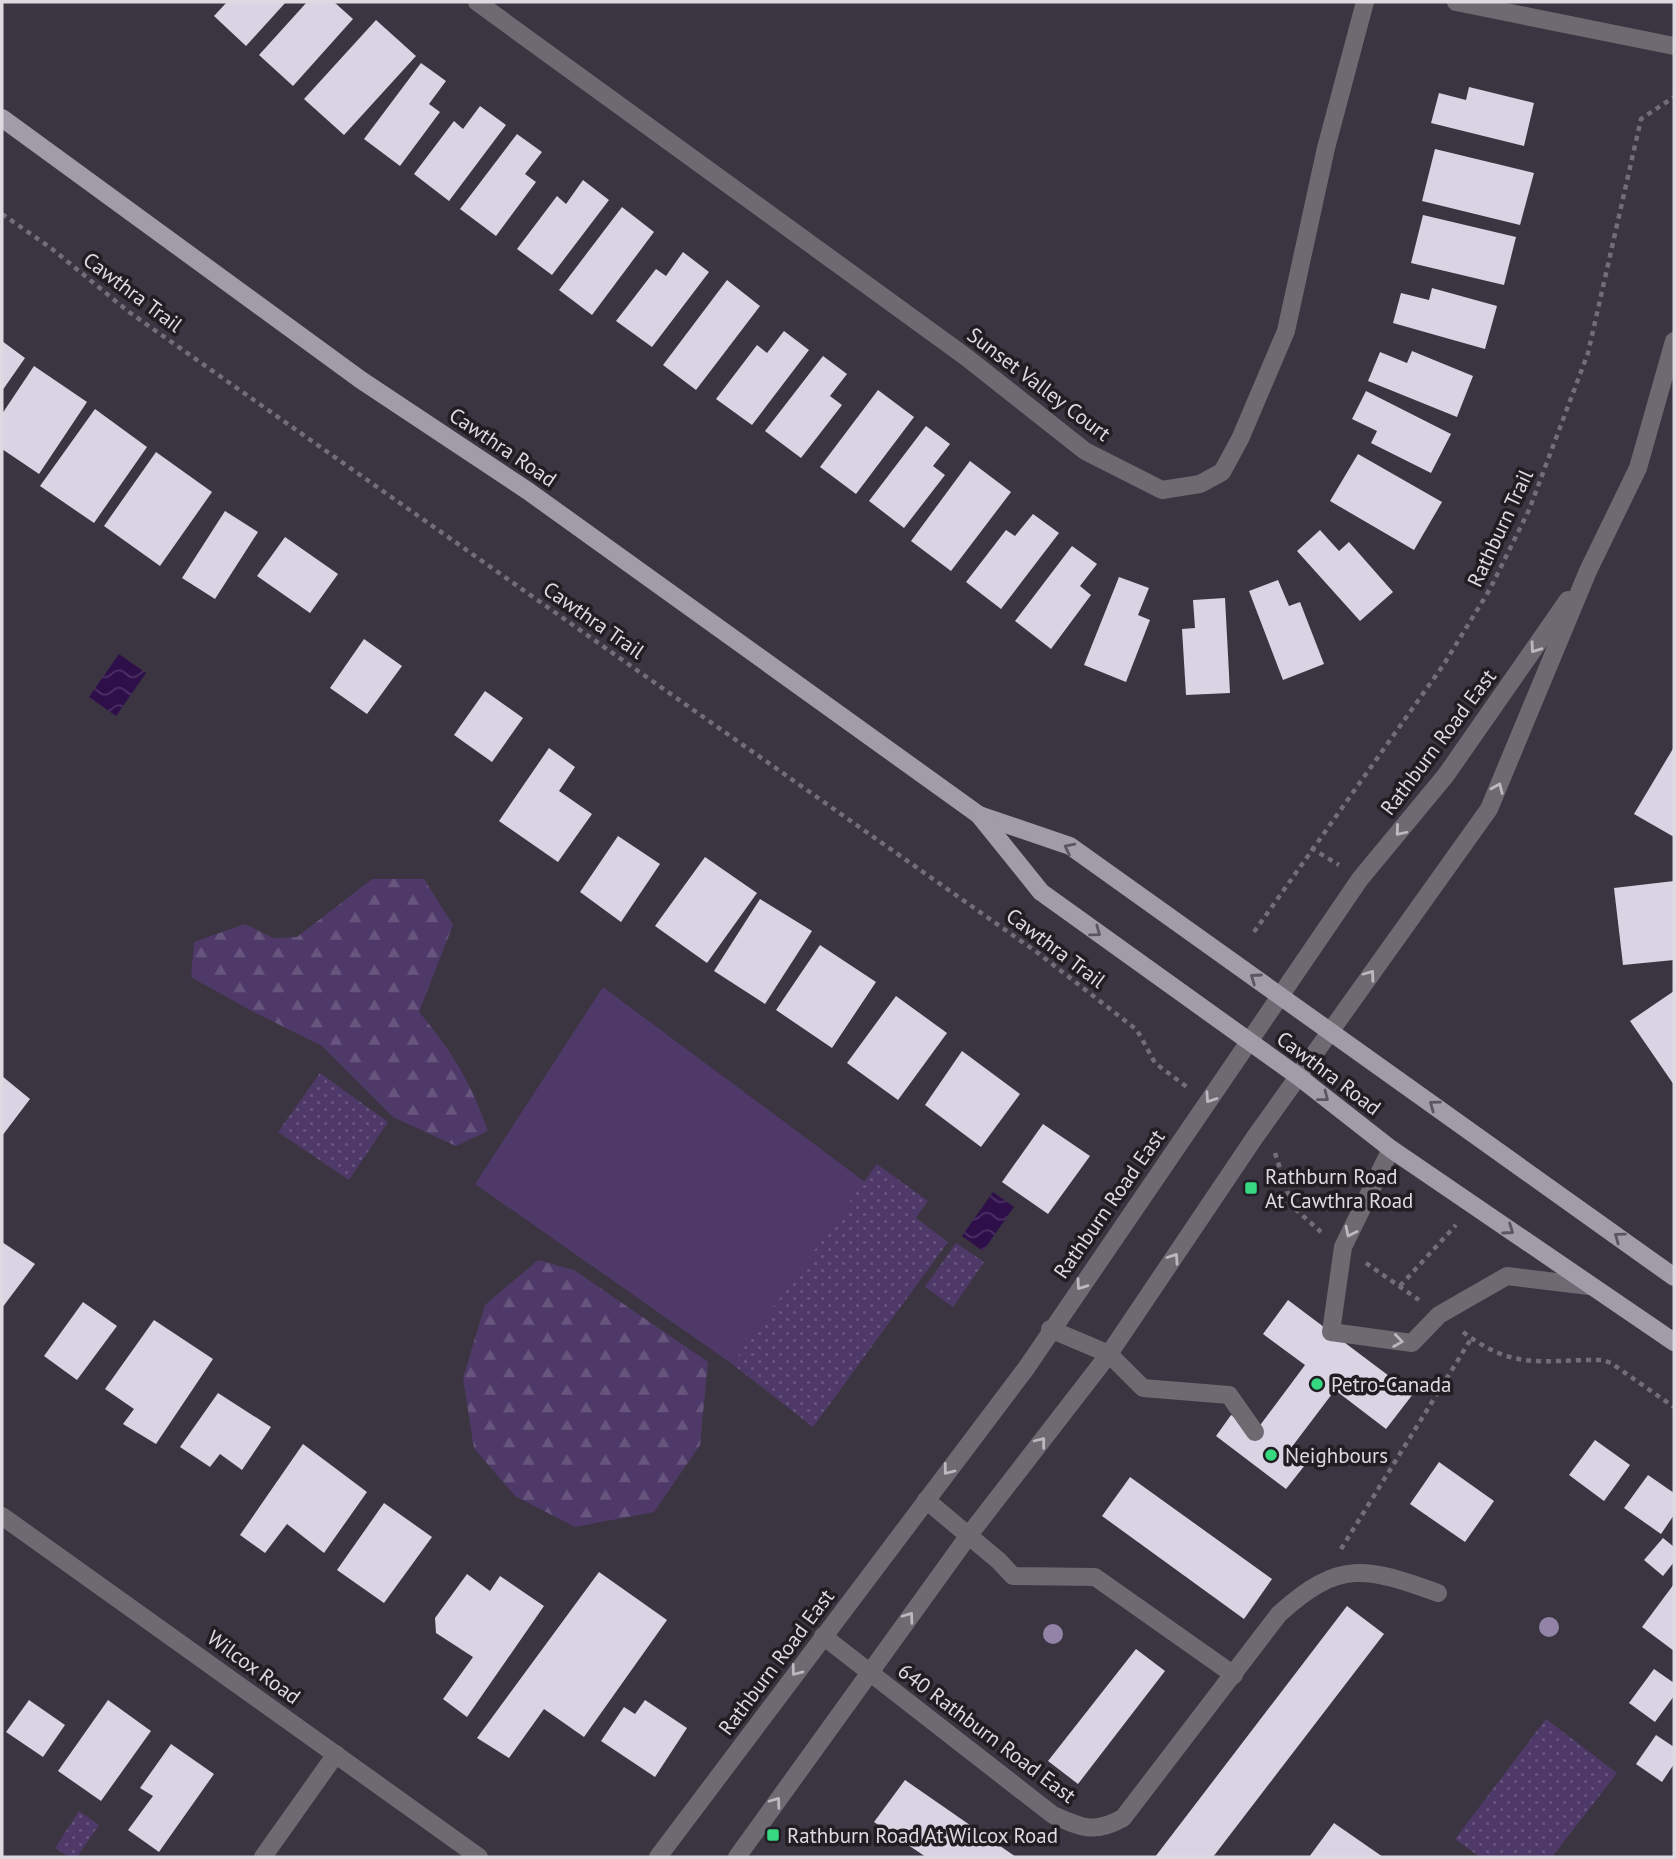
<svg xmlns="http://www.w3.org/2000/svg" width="1676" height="1859" font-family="'PT Sans',sans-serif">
	<defs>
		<pattern id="forest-firs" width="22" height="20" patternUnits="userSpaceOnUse" patternTransform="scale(1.75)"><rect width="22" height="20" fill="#4f3969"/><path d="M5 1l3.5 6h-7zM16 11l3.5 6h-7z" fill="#68557e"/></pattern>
		<pattern id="park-dots" width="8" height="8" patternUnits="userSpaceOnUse" patternTransform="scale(1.75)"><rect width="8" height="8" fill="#4f3969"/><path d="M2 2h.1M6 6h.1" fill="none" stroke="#68557e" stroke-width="1.8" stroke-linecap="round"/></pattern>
		<pattern id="water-waves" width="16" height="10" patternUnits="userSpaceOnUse" patternTransform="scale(1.75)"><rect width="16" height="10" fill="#2e0f4a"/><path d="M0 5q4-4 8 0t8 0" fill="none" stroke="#4c3164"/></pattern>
	</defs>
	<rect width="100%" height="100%" fill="#3a3541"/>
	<polygon fill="#4f3969" points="603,987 865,1182 732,1364 475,1184"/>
	<g fill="url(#forest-firs)">
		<path d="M372 879H424L453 925 419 1012C452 1051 471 1083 488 1131L456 1146 393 1117 322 1046 250 1010 191 977 194 942 245 924 273 938 297 937Z"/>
		<polygon points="538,1260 574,1270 708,1362 700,1445 654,1512 575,1527 515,1496 474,1448 463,1378 485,1305"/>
	</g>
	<g fill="url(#park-dots)">
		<polygon points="320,1073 388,1122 349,1180 278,1132"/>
		<polygon points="877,1164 928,1201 916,1218 948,1242 813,1427 732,1364"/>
		<polygon points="956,1243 984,1262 953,1307 925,1287"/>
		<polygon points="1546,1719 1617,1773 1552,1857 1480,1857 1455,1839"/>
		<polygon points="79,1811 99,1825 77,1857 69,1857 55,1848"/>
	</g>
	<g fill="url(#water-waves)">
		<polygon points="119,654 146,673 116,716 89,697"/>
		<polygon points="993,1192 1014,1207 983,1251 962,1236"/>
	</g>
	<g fill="#d9d3e3">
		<polygon points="227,2 286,2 246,46 214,16"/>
		<polygon points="307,2 334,2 353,19 293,86 259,55"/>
		<polygon points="376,20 416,56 344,135 304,99"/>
		<polygon points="421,63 446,81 429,104 440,112 400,166 364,139"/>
		<polygon points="1469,87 1534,103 1524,146 1431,123 1439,93 1466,100"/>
		<polygon points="480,106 506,125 449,201 414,174 454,121 463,129"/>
		<polygon points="517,134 542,152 525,174 536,182 496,236 460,209"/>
		<polygon points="1435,149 1534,173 1520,225 1422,201"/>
		<polygon points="583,180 609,200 552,275 517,249 557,196 566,204"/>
		<polygon points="622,207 654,232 592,315 559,290"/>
		<polygon points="1423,215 1516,237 1504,285 1411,263"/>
		<polygon points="683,252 709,272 652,347 616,321 656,269 666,276"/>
		<polygon points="727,280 760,306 696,390 663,365"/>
		<polygon points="1432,288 1497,306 1485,349 1393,323 1401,293 1429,300"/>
		<polygon points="784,331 809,350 752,425 716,399 757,345 767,353"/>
		<polygon points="2,341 25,358 2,391"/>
		<polygon points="1412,351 1473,376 1457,417 1368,381 1380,352 1407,363"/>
		<polygon points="823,356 847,374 830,396 842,405 801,458 765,431"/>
		<polygon points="34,366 87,402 39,474 2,449 2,414"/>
		<polygon points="878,390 914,417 856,494 820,467"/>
		<polygon points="1366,391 1451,434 1431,473 1371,443 1377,431 1352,419"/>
		<polygon points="95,409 147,447 94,523 40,486"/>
		<polygon points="926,426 950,444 933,466 945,475 904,528 869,501"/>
		<polygon points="156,452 212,492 160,566 104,526"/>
		<polygon points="1358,454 1442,502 1414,550 1330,501"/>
		<polygon points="970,461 1011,492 951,571 911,541"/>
		<polygon points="225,511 258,532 215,599 182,578"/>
		<polygon points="1033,514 1059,533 1001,609 966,582 1006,530 1015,536"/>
		<polygon points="1320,530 1339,551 1349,542 1393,592 1360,621 1297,551"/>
		<polygon points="285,537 338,574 310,613 257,576"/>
		<polygon points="1072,546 1097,564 1080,586 1091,595 1051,649 1015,621"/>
		<polygon points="1119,577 1149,588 1138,615 1150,620 1126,682 1084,665"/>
		<polygon points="1278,580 1289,606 1300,602 1324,664 1283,680 1249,591"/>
		<polygon points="1225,598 1230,693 1186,695 1182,629 1195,628 1193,600"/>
		<polygon points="364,639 402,666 367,714 330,688"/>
		<polygon points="485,691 523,718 492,762 454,735"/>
		<polygon points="1674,747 1674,837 1634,814"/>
		<polygon points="549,748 575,767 559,791 592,814 558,862 499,821"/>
		<polygon points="618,836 660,864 621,922 580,892"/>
		<polygon points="705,857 757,893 707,963 655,926"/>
		<polygon points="1674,881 1674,960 1623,965 1614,888"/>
		<polygon points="760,899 812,931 765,1004 714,971"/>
		<polygon points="820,945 876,982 832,1048 776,1010"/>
		<polygon points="1674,991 1674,1085 1630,1021"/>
		<polygon points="896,996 947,1033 898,1100 847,1063"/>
		<polygon points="962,1051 1020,1094 981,1147 925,1105"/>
		<polygon points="2,1076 30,1099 2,1136"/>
		<polygon points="1043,1124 1090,1156 1048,1214 1002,1182"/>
		<polygon points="2,1242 35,1264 2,1308"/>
		<polygon points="1288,1300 1413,1394 1386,1429 1335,1390 1288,1452 1305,1465 1286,1489 1216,1436 1231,1415 1255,1432 1305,1365 1263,1334"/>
		<polygon points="83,1302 117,1326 77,1380 44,1356"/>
		<polygon points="154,1320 213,1359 156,1444 123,1424 134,1409 105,1389"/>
		<polygon points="218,1393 271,1427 242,1470 220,1454 210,1467 180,1447"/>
		<polygon points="1595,1440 1630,1465 1604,1501 1569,1475"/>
		<polygon points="303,1444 367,1492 324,1553 287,1524 265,1553 240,1535"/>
		<polygon points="1439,1462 1494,1501 1465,1542 1410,1504"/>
		<polygon points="1648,1475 1674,1493 1674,1515 1661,1534 1624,1508"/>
		<polygon points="1130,1477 1272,1579 1244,1619 1102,1516"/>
		<polygon points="384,1503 432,1537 384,1603 337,1570"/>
		<polygon points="1663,1538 1674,1547 1674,1562 1663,1576 1644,1560"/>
		<polygon points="599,1572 667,1620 584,1737 544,1709 509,1758 477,1738"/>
		<polygon points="467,1574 490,1591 500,1576 544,1606 467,1717 443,1699 473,1657 436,1633 435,1618"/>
		<polygon points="1674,1584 1674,1651 1642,1627"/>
		<polygon points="1347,1606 1384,1634 1213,1857 1155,1857"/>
		<polygon points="1136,1649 1165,1671 1078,1784 1048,1761"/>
		<polygon points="1654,1669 1674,1683 1674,1696 1655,1722 1629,1703"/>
		<polygon points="29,1700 65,1725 43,1757 6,1732"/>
		<polygon points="108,1700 151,1731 101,1801 58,1771"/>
		<polygon points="645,1700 687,1728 655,1777 601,1741 624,1707 635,1714"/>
		<polygon points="1656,1735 1674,1747 1674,1764 1662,1782 1636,1764"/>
		<polygon points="171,1744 214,1774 159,1852 128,1830 153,1796 140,1788"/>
		<polygon points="905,1780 1016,1857 926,1857 874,1822"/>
		<polygon points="1334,1823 1383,1857 1309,1857"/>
	</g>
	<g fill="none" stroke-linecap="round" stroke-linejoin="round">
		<g stroke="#726e78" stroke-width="4.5" stroke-dasharray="5 5" stroke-linecap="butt">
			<polyline points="2,214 51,248 129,312 1038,953 1137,1030 1155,1063 1187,1087"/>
			<polyline points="1311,848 1339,865"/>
			<polyline points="1254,932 1444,664 1490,589 1529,510 1588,353 1641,119 1674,97"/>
			<polyline points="1275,1153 1292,1206 1321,1232"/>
			<polyline points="1366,1263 1419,1300"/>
			<polyline points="1400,1286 1456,1225"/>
			<path d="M1463 1332C1516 1372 1542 1359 1603 1360L1611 1363 1674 1407"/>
			<polyline points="1341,1549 1471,1339"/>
		</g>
		<g stroke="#6d6a71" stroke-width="18">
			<polyline points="477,2 966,357 1085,451 1162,490 1200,484 1222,472 1240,439 1286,331 1326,148 1365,2"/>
			<polyline points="1456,2 1674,46"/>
			<polyline points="1391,1149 1343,1247 1331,1332 1412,1343 1439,1315 1507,1276 1589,1286"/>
			<polyline points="1050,1329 1109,1354 1143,1388 1229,1395 1255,1432"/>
			<polyline points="926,1500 999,1561 1013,1576 1095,1577 1234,1675"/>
			<polyline points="2,1516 479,1857"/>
			<path d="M823 1636 1053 1815C1082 1828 1094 1834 1123 1818L1279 1614C1340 1559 1365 1567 1438 1593"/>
			<polyline points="263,1857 336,1754"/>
			<polyline points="658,1857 1027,1367 1360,879 1446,775 1568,600"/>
			<polyline points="737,1857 969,1535 1109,1354 1255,1137 1489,809 1588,571 1638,468 1674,341"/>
		</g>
		<g stroke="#a19ca8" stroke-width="18">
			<polyline points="2,118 361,380 528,491 979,815 1070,846 1674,1277"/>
			<polyline points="979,815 1041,892 1299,1077 1391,1149 1674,1342"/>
		</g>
	</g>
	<g fill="#9283a7">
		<circle cx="1549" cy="1627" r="10"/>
		<circle cx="1053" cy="1634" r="10"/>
	</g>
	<defs><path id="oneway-chevron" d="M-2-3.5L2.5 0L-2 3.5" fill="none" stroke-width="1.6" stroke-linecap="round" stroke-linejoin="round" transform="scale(1.75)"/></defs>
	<g stroke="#bbb8c0">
		<use href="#oneway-chevron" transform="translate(1535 648) rotate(125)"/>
		<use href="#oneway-chevron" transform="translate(1498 788) rotate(-67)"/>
		<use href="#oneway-chevron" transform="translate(1400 831) rotate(130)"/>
		<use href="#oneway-chevron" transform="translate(1370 975) rotate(-54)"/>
		<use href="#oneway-chevron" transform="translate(1210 1098) rotate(124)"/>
		<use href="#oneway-chevron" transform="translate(1350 1232) rotate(116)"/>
		<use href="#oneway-chevron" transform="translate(1174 1258) rotate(-56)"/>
		<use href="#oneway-chevron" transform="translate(1081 1285) rotate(125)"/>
		<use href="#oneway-chevron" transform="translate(1398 1341) rotate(8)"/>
		<use href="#oneway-chevron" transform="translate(1041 1442) rotate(-52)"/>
		<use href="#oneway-chevron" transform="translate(948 1470) rotate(127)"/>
		<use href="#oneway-chevron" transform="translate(909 1617) rotate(-54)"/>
		<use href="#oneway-chevron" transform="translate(796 1671) rotate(127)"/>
		<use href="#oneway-chevron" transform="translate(776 1802) rotate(-54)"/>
	</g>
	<g stroke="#5a575f">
		<use href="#oneway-chevron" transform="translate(1069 848) rotate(-153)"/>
		<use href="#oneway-chevron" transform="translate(1096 932) rotate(36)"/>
		<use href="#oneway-chevron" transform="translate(1255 978) rotate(-145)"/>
		<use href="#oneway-chevron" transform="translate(1324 1097) rotate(38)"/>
		<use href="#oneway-chevron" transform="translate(1434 1105) rotate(-144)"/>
		<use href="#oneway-chevron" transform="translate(1509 1230) rotate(35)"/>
		<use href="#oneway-chevron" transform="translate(1619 1237) rotate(-144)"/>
	</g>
	<g fill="#36d880" stroke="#201e23" stroke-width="2.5">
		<rect x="1244" y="1181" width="14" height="14" rx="3.5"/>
		<circle cx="1317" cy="1384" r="7"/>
		<circle cx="1271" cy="1455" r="7"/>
		<rect x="766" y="1828" width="14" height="14" rx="3.5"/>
	</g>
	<g text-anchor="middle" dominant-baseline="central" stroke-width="7" stroke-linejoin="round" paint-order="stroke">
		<g font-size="21" fill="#dddae2" stroke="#201e23">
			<text transform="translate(133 292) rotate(37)">Cawthra Trail</text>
			<text transform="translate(1039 384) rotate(37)">Sunset Valley Court</text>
			<text transform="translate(503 447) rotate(34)">Cawthra Road</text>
			<text transform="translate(1500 528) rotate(-65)">Rathburn Trail</text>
			<text transform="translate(594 620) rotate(35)">Cawthra Trail</text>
			<text transform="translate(1438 742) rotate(-53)">Rathburn Road East</text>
			<text transform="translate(1056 948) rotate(37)">Cawthra Trail</text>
			<text transform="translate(1329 1073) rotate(37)">Cawthra Road</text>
			<text transform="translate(1109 1204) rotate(-55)">Rathburn Road East</text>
			<text transform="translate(776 1662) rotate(-53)">Rathburn Road East</text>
			<text transform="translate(254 1667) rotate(36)">Wilcox Road</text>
			<text transform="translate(987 1733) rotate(37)">640 Rathburn Road East</text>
		</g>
		<g font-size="21" fill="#dddae2" stroke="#201e23" text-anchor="start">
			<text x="1265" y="1176">Rathburn Road<tspan x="1265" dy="24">At Cawthra Road</tspan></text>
			<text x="1331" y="1384">Petro-Canada</text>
			<text x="1285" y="1455">Neighbours</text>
			<text x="787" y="1835">Rathburn Road At Wilcox Road</text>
		</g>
	</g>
	<rect width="1676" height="1859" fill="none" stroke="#dddae2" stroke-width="7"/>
</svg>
